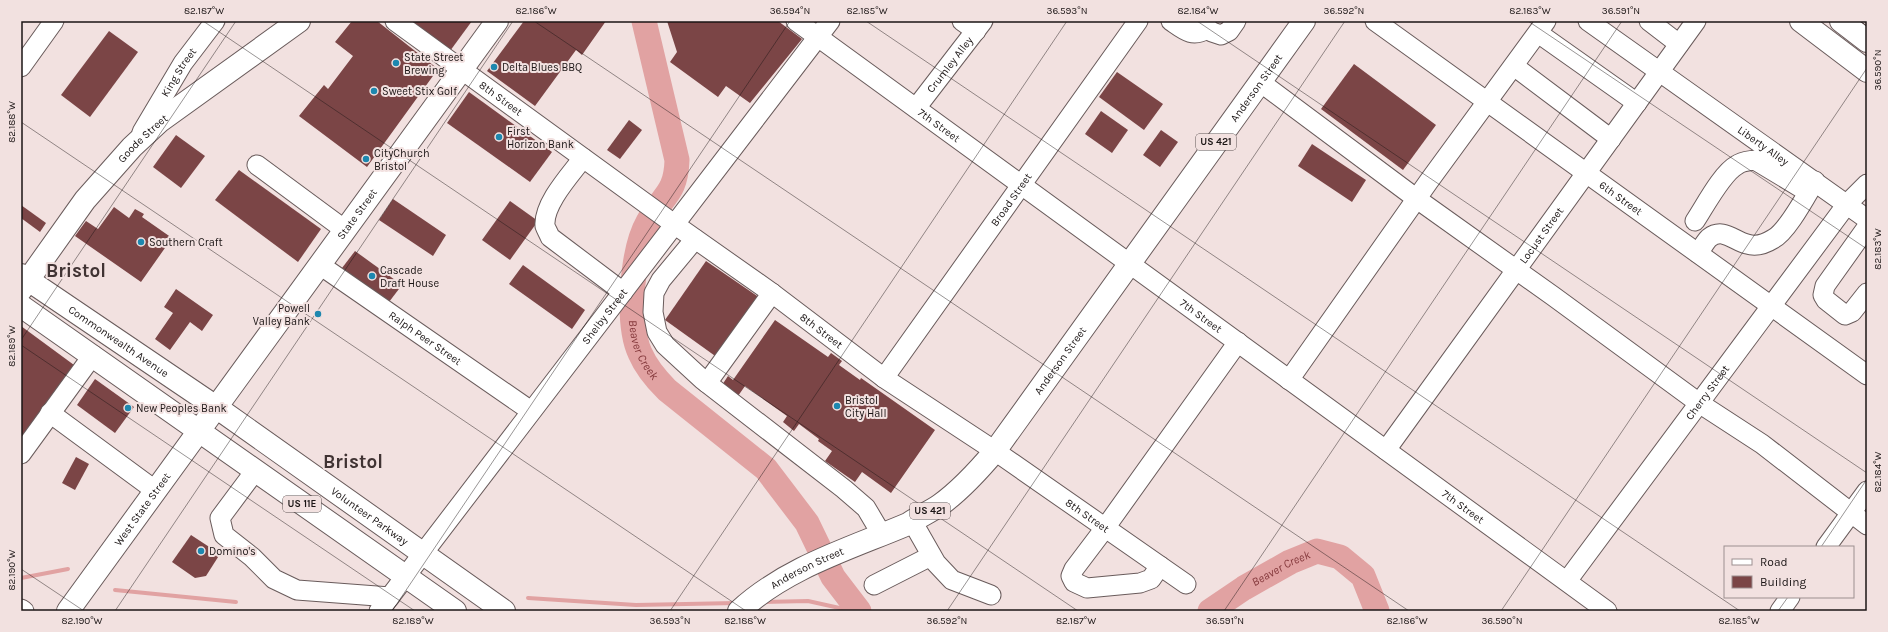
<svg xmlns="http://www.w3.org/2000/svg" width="1888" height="632" font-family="Karla,sans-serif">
	<rect width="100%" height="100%" fill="#f2e1e0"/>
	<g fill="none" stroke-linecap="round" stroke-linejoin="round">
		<g stroke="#e1a2a2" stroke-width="4">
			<polyline points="21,578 68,569"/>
			<polyline points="115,590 236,602"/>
			<polyline points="528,598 636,605 736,603"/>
			<polyline points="762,602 808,601 853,611"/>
		</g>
		<g stroke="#e1a2a2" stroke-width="25">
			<path id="s1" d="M644 21 677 160C676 195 662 195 648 222 632 250 626 323 640 353 646 367 656 379 667 390L766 469 807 523 833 577 859 611"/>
			<path id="s2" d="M1210 611 1244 588 1290 562 1317 551 1340 557 1363 576 1377 611"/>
		</g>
	</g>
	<g fill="#7b4546">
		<polygon points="352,21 377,21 438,69 367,167 299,116 324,85 328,89 353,56 335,42"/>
		<polygon points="412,21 472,21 450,51"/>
		<polygon points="524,21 606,21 582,55 576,50 535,106 487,71"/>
		<polygon points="667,21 778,21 802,39 750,103 726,86 718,97 670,62 677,52"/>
		<polygon points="109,31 138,52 90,117 61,95"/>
		<polygon points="1354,64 1436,125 1403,170 1321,109"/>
		<polygon points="1117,72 1163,104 1144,130 1099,97"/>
		<polygon points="469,92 552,152 530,182 447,123"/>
		<polygon points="1101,111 1128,130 1112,153 1085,134"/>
		<polygon points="629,120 642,130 620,159 607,150"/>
		<polygon points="1161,130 1178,142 1160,167 1143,155"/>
		<polygon points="176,135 205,156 181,188 153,167"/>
		<polygon points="1312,144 1366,180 1352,202 1298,166"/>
		<polygon points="239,170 321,229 298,262 215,200"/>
		<polygon points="393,199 446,235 433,256 379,220"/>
		<polygon points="510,201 538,221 510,260 482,240"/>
		<polygon points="21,205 46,223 40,232 21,218"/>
		<polygon points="114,207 129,218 135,209 144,214 142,217 172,238 141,282 75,236 86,221 98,229"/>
		<polygon points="355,251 402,285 389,302 342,268"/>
		<polygon points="706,261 760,298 718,358 665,320"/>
		<polygon points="523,265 585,310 572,329 509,284"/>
		<polygon points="176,289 213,315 202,331 190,322 170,350 155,339 173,313 164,307"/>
		<polygon points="775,320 828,357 831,353 842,361 839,365 860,380 861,378 935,430 891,493 862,472 855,482 825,461 832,451 818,441 819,439 799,424 794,431 783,422 787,416 745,386 738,396 722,385 728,376 733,380"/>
		<polygon points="21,326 74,365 21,439"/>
		<polygon points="95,379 134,407 115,433 77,405"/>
		<polygon points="76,457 89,464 75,490 62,483"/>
		<polygon points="191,535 220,554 206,576 195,578 172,562"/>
	</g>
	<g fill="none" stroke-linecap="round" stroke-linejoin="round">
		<defs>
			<g id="minor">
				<path id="s3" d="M395 21 674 224 772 293 884 378 995 451 1186 584"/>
				<path id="s4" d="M796 21 1607 611"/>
				<polyline points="962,21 976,31"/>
				<path d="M1171 21C1184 30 1192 38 1207 29"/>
				<polyline points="1199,21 1212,32 1221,35 1229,31 1236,21"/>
				<path id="s5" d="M1375 21 1867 375"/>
				<path id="s6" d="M1588 21 1867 219"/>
				<polyline points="1649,21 1679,44"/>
				<polyline points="1538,33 1637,103"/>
				<polyline points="1514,66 1611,139"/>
				<polyline points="21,67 54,21"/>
				<polyline points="1260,82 1417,199 1553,296 1699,403 1762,444 1867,525"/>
				<path id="s7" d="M916 108 983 21"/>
				<path id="s8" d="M142 132 183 63 215 21"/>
				<path d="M583 158C571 174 543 204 545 226 546 229 549 234 550 237L623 292"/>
				<polyline points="257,165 345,230"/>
				<path d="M1695 221C1705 206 1722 173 1737 165 1742 161 1749 161 1755 160L1808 192"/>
				<polyline points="1867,227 1825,286 1823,295 1826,300 1845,315 1852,312 1867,293"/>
				<polyline points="695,239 661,280 654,293 653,312 657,332 665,345 703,380 844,489 866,508 882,535"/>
				<path d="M1698 253C1702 248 1705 242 1709 238 1723 227 1734 241 1747 244 1756 247 1765 244 1773 239 1787 232 1806 196 1815 181"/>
				<path id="s9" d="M320 265 531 411"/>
				<path id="s10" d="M884 378 1138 21"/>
				<polyline points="1289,380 1429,181 1546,21"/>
				<polyline points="707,383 772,293"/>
				<polyline points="50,413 156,491"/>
				<path id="s11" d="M1386 450 1696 21"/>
				<polyline points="21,454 93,355"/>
				<polyline points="255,471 220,518 224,535 252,557 274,579 297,590 390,597"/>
				<polyline points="912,521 936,563 952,580 991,595"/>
				<polyline points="1826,547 1867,491"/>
				<polyline points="1160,566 1151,579 1140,583 1087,588 1074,582 1071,576 1074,569 1105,528 1238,342"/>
				<path id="s12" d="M1567 581 1847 204 1867 184"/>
				<polyline points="874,585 931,556"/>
				<polyline points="21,609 24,611"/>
				<path id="s13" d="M379 611 830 21"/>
				<polyline points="1780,611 1790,597"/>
			</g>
			<g id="major">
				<polyline points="1801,21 1867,71"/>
				<polyline points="1841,21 1867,41"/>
				<path id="s14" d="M21 290 85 200 132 147 160 121 299 21"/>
				<path id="s15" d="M68 611 497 21"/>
			</g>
			<g id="highway">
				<path id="s16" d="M21 275 216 407 504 611"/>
				<polyline points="21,306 455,611"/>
				<path id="s17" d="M739 611C787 567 849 549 908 524 918 517 930 512 940 505 961 490 979 470 995 451L1304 21"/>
			</g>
		</defs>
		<use href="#minor" stroke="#695b5b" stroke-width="21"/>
		<use href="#major" stroke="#695b5b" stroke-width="24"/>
		<use href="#highway" stroke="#695b5b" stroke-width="24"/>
		<use href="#minor" stroke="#fff" stroke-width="19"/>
		<use href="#major" stroke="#fff" stroke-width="22"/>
		<use href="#highway" stroke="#fff" stroke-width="22"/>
	</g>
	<path fill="none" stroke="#1b1515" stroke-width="1" stroke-opacity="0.45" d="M203 21 1078 611M534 21 1409 611M866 21 1740 611M1197 21 1867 473M1528 21 1867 249M1860 21 1867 26M21 122 746 611M21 340 236 21M21 345 415 611M1821 547 1867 479M21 569 84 611M115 611 513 21M392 611 790 21M670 611 1067 21M947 611 1345 21M1224 611 1622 21M1501 611 1867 68M1778 611 1788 597"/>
	<g fill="#1d87af" stroke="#f2e1e0" stroke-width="1.5">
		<circle cx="396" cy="63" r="4"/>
		<circle cx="494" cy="67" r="4"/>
		<circle cx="374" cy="91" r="4"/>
		<circle cx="499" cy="137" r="4"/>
		<circle cx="366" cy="159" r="4"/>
		<circle cx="141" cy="242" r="4"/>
		<circle cx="372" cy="276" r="4"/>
		<circle cx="318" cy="314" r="4"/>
		<circle cx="837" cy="406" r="4"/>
		<circle cx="128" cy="408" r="4"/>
		<circle cx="201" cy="551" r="4"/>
	</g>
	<g text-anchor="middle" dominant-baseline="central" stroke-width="4" stroke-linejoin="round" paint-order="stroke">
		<g fill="#f2e1e0" stroke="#5c5252" stroke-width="1">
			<rect x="1196" y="134" width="40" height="16" rx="3"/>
			<rect x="283" y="496" width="38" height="16" rx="3"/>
			<rect x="910" y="503" width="40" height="16" rx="3"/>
		</g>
		<g font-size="10" font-weight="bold" fill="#1b1515">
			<text x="1216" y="142">US 421</text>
			<text x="302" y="504">US 11E</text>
			<text x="930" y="511">US 421</text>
		</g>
		<g font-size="11" fill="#1b1515" stroke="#f2e1e0" text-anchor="start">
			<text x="404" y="57">State Street<tspan x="404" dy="13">Brewing</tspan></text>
			<text x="502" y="67">Delta Blues BBQ</text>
			<text x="382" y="91">Sweet Stix Golf</text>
			<text x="507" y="131">First<tspan x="507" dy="13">Horizon Bank</tspan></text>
			<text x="374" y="153">CityChurch<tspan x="374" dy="13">Bristol</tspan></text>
			<text x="149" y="242">Southern Craft</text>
			<text x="380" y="270">Cascade<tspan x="380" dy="13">Draft House</tspan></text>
			<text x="310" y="308" text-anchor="end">Powell<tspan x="310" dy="13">Valley Bank</tspan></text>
			<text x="845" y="400">Bristol<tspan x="845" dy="13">City Hall</tspan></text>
			<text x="136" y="408">New Peoples Bank</text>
			<text x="209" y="551">Domino's</text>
		</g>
		<g font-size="11" fill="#1b1515" stroke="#f2e1e0">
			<text stroke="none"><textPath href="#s7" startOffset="55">Crumley Alley</textPath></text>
			<text stroke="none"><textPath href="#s8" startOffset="70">King Street</textPath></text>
			<text stroke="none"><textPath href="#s17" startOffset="753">Anderson Street</textPath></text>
			<text stroke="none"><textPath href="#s3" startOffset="131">8th Street</textPath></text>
			<text stroke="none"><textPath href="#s4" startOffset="177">7th Street</textPath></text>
			<text stroke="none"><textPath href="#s14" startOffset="195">Goode Street</textPath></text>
			<text stroke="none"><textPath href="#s6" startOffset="215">Liberty Alley</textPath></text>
			<text stroke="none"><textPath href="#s5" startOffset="303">6th Street</textPath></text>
			<text stroke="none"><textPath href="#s10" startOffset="219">Broad Street</textPath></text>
			<text stroke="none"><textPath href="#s15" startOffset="491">State Street</textPath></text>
			<text stroke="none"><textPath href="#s11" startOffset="265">Locust Street</textPath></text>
			<text stroke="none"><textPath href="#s13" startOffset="371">Shelby Street</textPath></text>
			<text stroke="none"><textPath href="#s4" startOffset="501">7th Street</textPath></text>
			<text stroke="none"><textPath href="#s3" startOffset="527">8th Street</textPath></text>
			<text stroke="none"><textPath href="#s9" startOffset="128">Ralph Peer Street</textPath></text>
			<text stroke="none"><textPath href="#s16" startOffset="118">Commonwealth Avenue</textPath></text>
			<text stroke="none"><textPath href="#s17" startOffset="417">Anderson Street</textPath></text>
			<text stroke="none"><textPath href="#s12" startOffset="235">Cherry Street</textPath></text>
			<text stroke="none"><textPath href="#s4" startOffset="825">7th Street</textPath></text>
			<text stroke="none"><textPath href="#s15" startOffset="126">West State Street</textPath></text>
			<text stroke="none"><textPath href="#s3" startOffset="851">8th Street</textPath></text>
			<text stroke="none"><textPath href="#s16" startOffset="424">Volunteer Parkway</textPath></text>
			<text stroke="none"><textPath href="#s17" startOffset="81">Anderson Street</textPath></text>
		</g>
		<g font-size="12" font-style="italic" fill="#863a3d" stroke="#f2e1e0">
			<text stroke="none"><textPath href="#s1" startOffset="345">Beaver Creek</textPath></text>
			<text stroke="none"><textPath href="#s2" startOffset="83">Beaver Creek</textPath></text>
		</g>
		<g font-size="19" font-weight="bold" fill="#403333" stroke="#f2e1e0">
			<text x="76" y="271">Bristol</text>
			<text x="353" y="462">Bristol</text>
		</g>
	</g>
	<rect width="1888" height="632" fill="none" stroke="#f2e1e0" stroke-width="44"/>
	<rect x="1724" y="546" width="130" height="52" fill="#f2e1e0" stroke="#9c8f8f"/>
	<rect x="1732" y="559" width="20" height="6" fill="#ffffff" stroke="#9c8f8f"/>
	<text x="1760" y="566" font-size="12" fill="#1b1515">Road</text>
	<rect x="1732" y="576" width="20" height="12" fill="#7b4546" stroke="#9c8f8f"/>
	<text x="1760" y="586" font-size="12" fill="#1b1515">Building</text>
	<rect x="22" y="22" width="1844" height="588" fill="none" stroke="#1b1515" stroke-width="1.5"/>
	<g font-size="10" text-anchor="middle" fill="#1b1515">
		<text x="204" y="14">82.187°W</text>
		<text x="536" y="14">82.186°W</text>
		<text x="790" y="14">36.594°N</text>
		<text x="867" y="14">82.185°W</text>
		<text x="1067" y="14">36.593°N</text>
		<text x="1198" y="14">82.184°W</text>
		<text x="1344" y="14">36.592°N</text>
		<text x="1530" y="14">82.183°W</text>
		<text x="1621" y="14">36.591°N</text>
		<text transform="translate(1877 70) rotate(-90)" y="4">36.590°N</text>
		<text transform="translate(11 122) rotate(-90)" y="4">82.188°W</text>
		<text transform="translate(1877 249) rotate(-90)" y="4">82.183°W</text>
		<text transform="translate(11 346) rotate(-90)" y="4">82.189°W</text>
		<text transform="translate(1877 472) rotate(-90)" y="4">82.184°W</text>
		<text transform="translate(11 570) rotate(-90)" y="4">82.190°W</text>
		<text x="82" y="624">82.190°W</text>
		<text x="413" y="624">82.189°W</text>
		<text x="670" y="624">36.593°N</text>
		<text x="745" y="624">82.188°W</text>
		<text x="947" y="624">36.592°N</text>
		<text x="1076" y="624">82.187°W</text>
		<text x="1225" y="624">36.591°N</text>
		<text x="1407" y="624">82.186°W</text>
		<text x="1502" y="624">36.590°N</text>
		<text x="1739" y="624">82.185°W</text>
	</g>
</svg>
